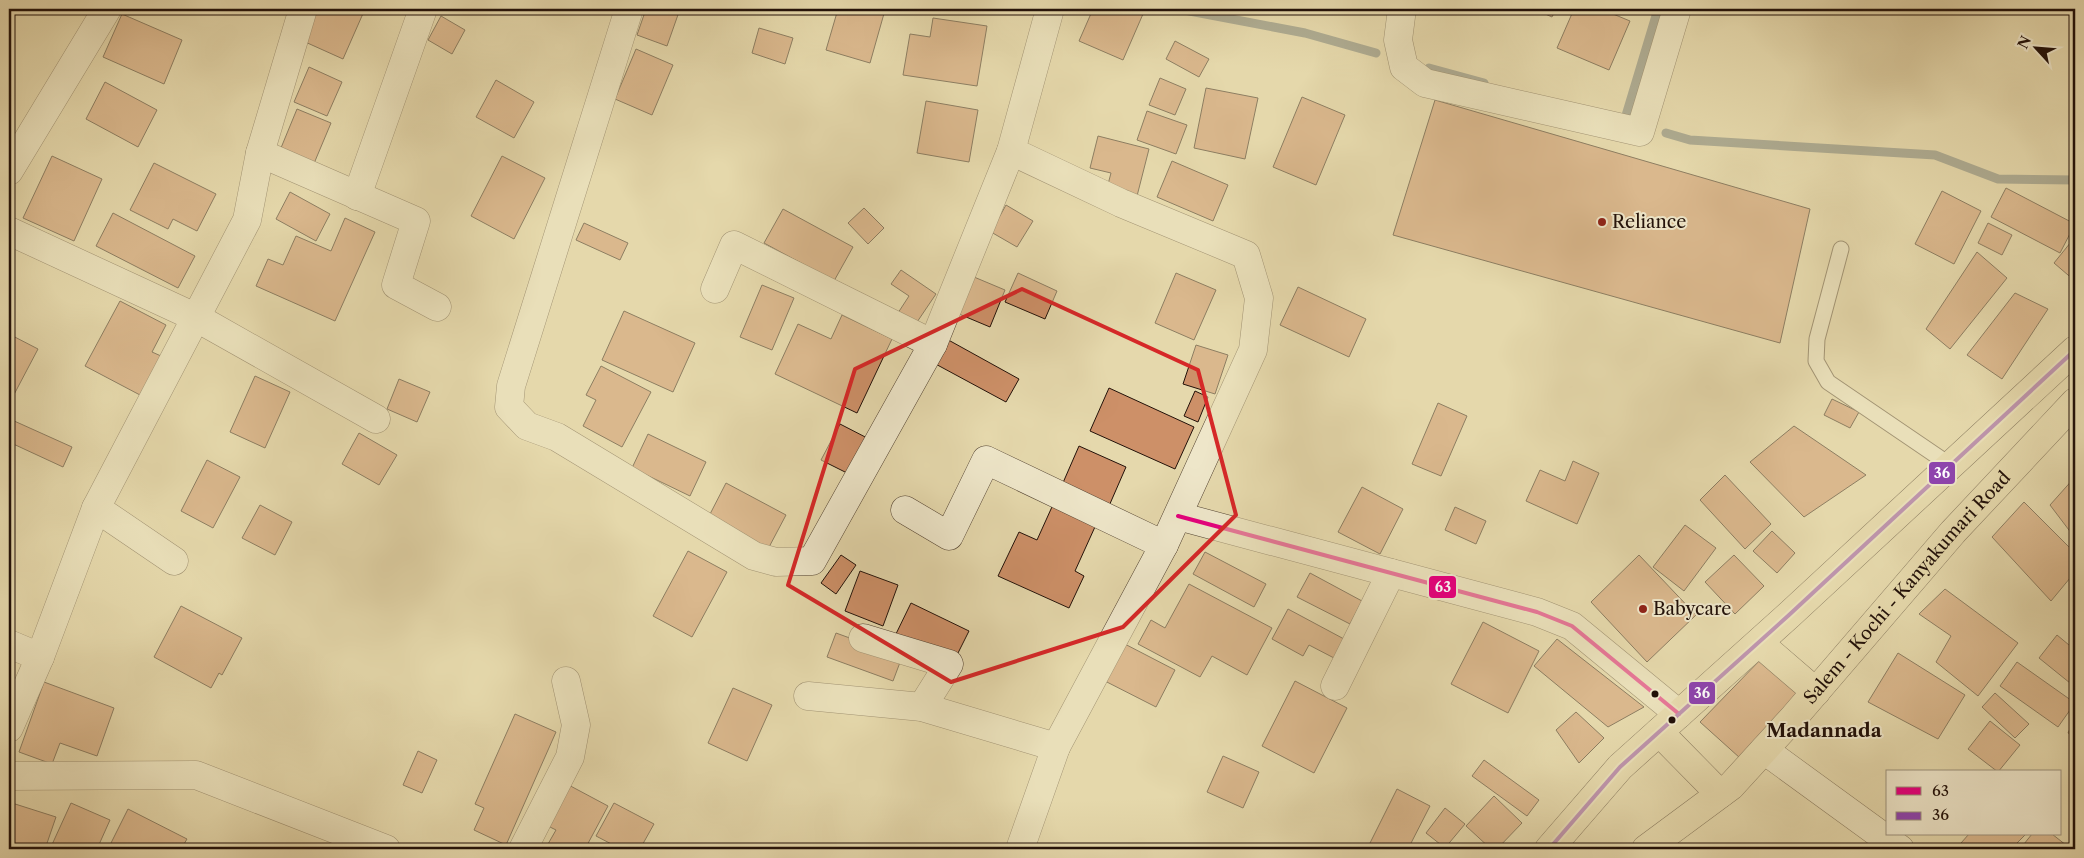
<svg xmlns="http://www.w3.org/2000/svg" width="2084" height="858" font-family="'Libre Caslon Text',serif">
	<rect width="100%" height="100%" fill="#e5d8ac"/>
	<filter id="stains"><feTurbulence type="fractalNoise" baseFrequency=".004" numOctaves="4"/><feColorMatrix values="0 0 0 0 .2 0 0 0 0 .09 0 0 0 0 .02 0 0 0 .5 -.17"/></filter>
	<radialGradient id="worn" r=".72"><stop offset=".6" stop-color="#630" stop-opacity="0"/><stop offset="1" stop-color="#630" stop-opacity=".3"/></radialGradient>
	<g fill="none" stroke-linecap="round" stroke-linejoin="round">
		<g stroke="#6b7471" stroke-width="9">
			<polyline points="1179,9 1305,33 1376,53"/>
			<polyline points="1429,68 1484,83"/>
			<polyline points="1624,122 1658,9"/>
			<polyline points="1666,133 1690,140 1935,155 1998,179 2075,180"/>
		</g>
	</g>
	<g fill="#cd9068" stroke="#221109">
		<polygon points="317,9 365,9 343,59 303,41"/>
		<polygon points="646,9 680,9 667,46 637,35"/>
		<polygon points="838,9 885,10 870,63 826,50"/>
		<polygon points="1093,9 1130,9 1143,14 1123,60 1079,41"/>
		<polygon points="1534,9 1556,9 1552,17"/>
		<polygon points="1574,9 1601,9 1630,21 1609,70 1557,48"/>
		<polygon points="122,14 182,40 164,84 103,57"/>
		<polygon points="441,16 465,30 452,54 428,40"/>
		<polygon points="933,18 987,26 977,86 903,75 910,34 930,37"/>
		<polygon points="759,28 793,38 785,64 752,53"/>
		<polygon points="1175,41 1209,59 1199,77 1166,59"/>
		<polygon points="636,49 673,65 652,115 615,99"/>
		<polygon points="309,67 342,82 327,116 294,102"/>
		<polygon points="1160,78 1186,89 1175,115 1149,105"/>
		<polygon points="496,80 534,102 514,138 476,117"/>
		<polygon points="105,82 157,110 138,147 86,119"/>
		<polygon points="1206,88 1258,98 1245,159 1194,148"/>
		<polygon points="1302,97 1345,115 1316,185 1273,167"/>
		<polygon points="1435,100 1810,209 1780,343 1393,235"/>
		<polygon points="926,101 978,110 969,162 917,153"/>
		<polygon points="297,109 331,123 310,173 276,160"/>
		<polygon points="1147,111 1187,125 1176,154 1137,140"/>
		<polygon points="1098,136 1149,149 1137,196 1107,188 1111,173 1090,168"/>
		<polygon points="52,156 102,179 74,241 23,218"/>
		<polygon points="502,156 545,178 514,239 471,216"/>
		<polygon points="1172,161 1228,185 1213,221 1157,197"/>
		<polygon points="154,163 216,194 197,231 173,219 168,229 130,210"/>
		<polygon points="2006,188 2075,224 2060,253 1991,217"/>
		<polygon points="1942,191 1981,211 1954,264 1915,244"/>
		<polygon points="290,192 330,214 316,241 276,219"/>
		<polygon points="1006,205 1033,221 1017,247 991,232"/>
		<polygon points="864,208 884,228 868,244 848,223"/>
		<polygon points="783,209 853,247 834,281 764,243"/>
		<polygon points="113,213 195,256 178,288 96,246"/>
		<polygon points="345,218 375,232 335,321 256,286 268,259 283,265 296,236 331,251"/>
		<polygon points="584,223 628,243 620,260 576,240"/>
		<polygon points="1988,223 2012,235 2002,255 1978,243"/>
		<polygon points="2075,237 2075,281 2054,263"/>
		<polygon points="1977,252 2007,278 1950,349 1926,329"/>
		<polygon points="901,270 936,294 913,328 896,316 909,296 891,284"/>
		<polygon points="1018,273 1057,291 1045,319 1005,302"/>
		<polygon points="1176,273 1216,290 1194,340 1155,323"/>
		<polygon points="974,277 1005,290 990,327 959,314"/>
		<polygon points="762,285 794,298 772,350 740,337"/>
		<polygon points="1298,287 1366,319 1349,357 1280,325"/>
		<polygon points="2015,293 2048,309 2002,379 1967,355"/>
		<polygon points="120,301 166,325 152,352 161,356 140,395 85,366"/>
		<polygon points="624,311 695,343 673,392 602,360"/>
		<polygon points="842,315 892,339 857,413 775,374 798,324 831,339"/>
		<polygon points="9,334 38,349 9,404"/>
		<polygon points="943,337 1019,379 1006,402 930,361"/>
		<polygon points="1196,345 1228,355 1215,394 1183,384"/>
		<polygon points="601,366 651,392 622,447 583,426 596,400 586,395"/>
		<polygon points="255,376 290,392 265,448 230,432"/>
		<polygon points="399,379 430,392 417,422 387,409"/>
		<polygon points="1109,388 1194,427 1175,469 1090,431"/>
		<polygon points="1195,391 1208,397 1198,422 1184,416"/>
		<polygon points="1832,399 1859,412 1850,428 1824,415"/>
		<polygon points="1438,403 1467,416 1441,476 1412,464"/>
		<polygon points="12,420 72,447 63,467 9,442 9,427"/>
		<polygon points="840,424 873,441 855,477 821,460"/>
		<polygon points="1794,426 1866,475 1804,517 1750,462"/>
		<polygon points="359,433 397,455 379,485 342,464"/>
		<polygon points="648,434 706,462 690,496 632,468"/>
		<polygon points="1079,446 1126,467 1109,506 1062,485"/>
		<polygon points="207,460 240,477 213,528 181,511"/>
		<polygon points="1573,461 1599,473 1577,524 1526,501 1540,470 1565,481"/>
		<polygon points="1725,475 1771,524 1745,549 1700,500"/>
		<polygon points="2075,477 2075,538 2050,505"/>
		<polygon points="726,483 786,515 768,549 708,518"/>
		<polygon points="1362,487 1403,509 1380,554 1338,532"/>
		<polygon points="1056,498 1099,518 1075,571 1084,576 1069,608 998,576 1019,532 1037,540"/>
		<polygon points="2024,502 2075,553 2075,572 2051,601 1992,537"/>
		<polygon points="260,505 292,522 275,555 242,538"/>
		<polygon points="1455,507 1486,521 1476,544 1445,530"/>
		<polygon points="1685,525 1716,548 1684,591 1653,567"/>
		<polygon points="1772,531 1795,553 1777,573 1753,551"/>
		<polygon points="688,551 727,572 692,637 653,616"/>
		<polygon points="1205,552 1266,584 1254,607 1193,574"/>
		<polygon points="841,555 856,565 836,594 821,583"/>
		<polygon points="1639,555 1696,615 1647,662 1591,602"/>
		<polygon points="1734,555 1764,586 1735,614 1705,582"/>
		<polygon points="860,571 898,585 883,626 845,611"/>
		<polygon points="1310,573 1362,601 1350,624 1297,597"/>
		<polygon points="1189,584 1272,628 1247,675 1212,656 1200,677 1138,644 1151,620 1165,628"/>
		<polygon points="1945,589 2018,643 1978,696 1936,662 1951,636 1919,614"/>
		<polygon points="911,603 969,631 952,665 894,638"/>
		<polygon points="181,606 242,638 222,675 219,673 211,688 154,657"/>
		<polygon points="1288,609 1344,639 1334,658 1309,645 1303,656 1272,639"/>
		<polygon points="1483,622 1539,651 1508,713 1451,684"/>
		<polygon points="836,633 902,657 893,681 827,657"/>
		<polygon points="2057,635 2075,650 2075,677 2070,683 2039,658"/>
		<polygon points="1557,639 1644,707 1608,727 1534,666"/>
		<polygon points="1119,641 1175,670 1156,707 1099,678"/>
		<polygon points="1898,653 1965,695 1938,739 1868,702"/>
		<polygon points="1764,656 1803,694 1740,758 1700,722"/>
		<polygon points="2017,662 2075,703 2058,727 2000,686"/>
		<polygon points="1295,681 1347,708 1314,773 1262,746"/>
		<polygon points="44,682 114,708 97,756 60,743 52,764 19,752"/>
		<polygon points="733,688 772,705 747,761 708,743"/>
		<polygon points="1995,693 2029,724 2015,738 1982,707"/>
		<polygon points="1576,712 1604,738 1579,763 1556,730"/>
		<polygon points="515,714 556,732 506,845 474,830 484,808 475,804"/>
		<polygon points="2075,718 2075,736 2068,733"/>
		<polygon points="1990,721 2020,745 1998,772 1968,749"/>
		<polygon points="418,751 437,760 422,793 403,785"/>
		<polygon points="1223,756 1259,772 1243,808 1207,792"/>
		<polygon points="1484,760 1539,800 1527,816 1472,776"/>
		<polygon points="563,782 608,806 585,849 558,849 548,844 556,830 542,823"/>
		<polygon points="1397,789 1430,806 1408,849 1367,849"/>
		<polygon points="1494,796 1522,823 1497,849 1491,849 1466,826"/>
		<polygon points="12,803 56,817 45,849 9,849 9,814"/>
		<polygon points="71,803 110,820 97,849 50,849"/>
		<polygon points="614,803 654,824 640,849 621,849 596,836"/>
		<polygon points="1445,808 1465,824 1445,848 1426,833"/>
		<polygon points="128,809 187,839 181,849 108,849"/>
		<polygon points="1969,834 2026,834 2011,849 1968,849 1961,843"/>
		<polygon points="2032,834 2052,834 2071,849 2020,849"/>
	</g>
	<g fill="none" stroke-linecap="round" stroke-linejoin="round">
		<defs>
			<polyline id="lane" points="1841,249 1817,339 1816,361 1828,382 1950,465"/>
			<g id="street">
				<polyline points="629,9 511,386 509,407 527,426 557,437 754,556 776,562 812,561 933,344 1011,151"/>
				<polyline points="1402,9 1398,40 1404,67 1425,83 1640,132 1677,9"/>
				<polyline points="260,153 416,221 396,285 437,307"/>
				<polyline points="9,171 107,9"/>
				<polyline points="357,196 423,9"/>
				<polyline points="9,231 197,318 376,419"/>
				<polyline points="715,289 734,245 933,344"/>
				<polyline points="96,508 174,561"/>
				<polyline points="905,510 949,536 986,460 1164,545"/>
				<polyline points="1178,516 1537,612 1572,626 1679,714"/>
				<polyline points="863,638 949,664 922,707"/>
				<polyline points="9,644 40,657"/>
				<polyline points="1335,686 1391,573"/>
				<polyline points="808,696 922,707 1056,747"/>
				<polyline points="9,728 40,657 96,508 247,220 260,153 303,9"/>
				<polyline points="9,776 196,775 386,849"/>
				<polyline points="523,849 570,757 576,725 566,681"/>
				<polyline points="1020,849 1056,747 1164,545 1253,350 1259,298 1246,255 1121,203 1011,151 1050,9"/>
			</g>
			<polyline id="secondary" points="1764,750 1900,849"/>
			<g id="primary">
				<polyline points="1759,643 1816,692"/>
				<polyline points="1659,732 1720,794"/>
				<polyline points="1549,849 1620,767 1789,615 2075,350"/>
				<path id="s1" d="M1646 849 1731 786 1794 717 1953 532 2075 402"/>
			</g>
		</defs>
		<use href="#lane" stroke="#534332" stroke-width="17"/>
		<use href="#street" stroke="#534332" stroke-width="29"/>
		<use href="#secondary" stroke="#221109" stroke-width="29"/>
		<use href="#primary" stroke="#221109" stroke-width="29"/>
		<use href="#lane" stroke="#eee6c9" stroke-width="15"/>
		<use href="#street" stroke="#eee6c9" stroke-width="28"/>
		<use href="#secondary" stroke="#eee6c9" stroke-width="28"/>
		<use href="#primary" stroke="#e5d8ac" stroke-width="28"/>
		<defs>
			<polyline id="bus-1" points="1178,516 1537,612 1572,626 1679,714"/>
			<polyline id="bus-2" points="1549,849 1620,767 1789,615 2075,350"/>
		</defs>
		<use href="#bus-1" stroke="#eee6c9" stroke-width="8"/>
		<use href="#bus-2" stroke="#eee6c9" stroke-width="8"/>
		<use href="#bus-1" stroke="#e5007d" stroke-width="4"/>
		<use href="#bus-2" stroke="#8e44ad" stroke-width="4"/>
	</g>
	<path d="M0 0H2084V858H0ZM1022 289 1198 370 1236 515 1123 627 951 682 788 585 855 369Z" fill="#e5d8ac" fill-opacity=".55" fill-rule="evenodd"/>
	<path fill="none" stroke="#d62828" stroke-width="4" stroke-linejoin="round" d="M1022 289 1198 370 1236 515 1123 627 951 682 788 585 855 369Z"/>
	<g fill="#8f2418" stroke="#eee6c9" stroke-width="2">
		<circle cx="1602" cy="222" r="5"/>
		<circle cx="1643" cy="609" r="5"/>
	</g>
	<g fill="#221109" stroke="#eee6c9" stroke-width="2">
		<circle cx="1655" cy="694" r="4.5"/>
		<circle cx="1672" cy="720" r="4.5"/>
	</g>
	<g text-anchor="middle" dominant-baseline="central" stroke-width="4" stroke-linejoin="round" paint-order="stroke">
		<g font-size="18" fill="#221109" stroke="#eee6c9" text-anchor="start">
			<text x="1612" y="222">Reliance</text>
			<text x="1653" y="609">Babycare</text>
		</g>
		<g font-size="18" fill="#221109" stroke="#eee6c9">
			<text stroke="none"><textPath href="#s1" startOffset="371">Salem - Kochi - Kanyakumari Road</textPath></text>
		</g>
		<g font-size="19" font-weight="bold" fill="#221109" stroke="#eee6c9">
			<text x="1824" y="730">Madannada</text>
		</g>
	</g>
	<g stroke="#eee6c9" stroke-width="2">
		<rect x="1928" y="461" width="28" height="24" rx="5" fill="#8e44ad"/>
		<rect x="1428" y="575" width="29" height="24" rx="5" fill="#e5007d"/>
		<rect x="1688" y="681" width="28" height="24" rx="5" fill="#8e44ad"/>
	</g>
	<g font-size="14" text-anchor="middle" font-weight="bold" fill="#fff">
		<text x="1942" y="478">36</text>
		<text x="1443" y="592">63</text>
		<text x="1702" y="698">36</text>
	</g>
	<rect width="2084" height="858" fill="none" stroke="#e5d8ac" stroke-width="30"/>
	<rect x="10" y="10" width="2064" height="838" fill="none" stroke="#221109" stroke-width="2.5"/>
	<rect x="15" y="15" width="2054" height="828" fill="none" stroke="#221109"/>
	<rect x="1886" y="770" width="175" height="65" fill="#eee6c9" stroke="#9c917c"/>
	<rect x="1896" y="787" width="25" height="8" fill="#e5007d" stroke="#9c917c"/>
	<text x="1932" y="796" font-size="15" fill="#221109">63</text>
	<rect x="1896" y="812" width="25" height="8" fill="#8e44ad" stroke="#9c917c"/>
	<text x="1932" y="820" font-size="15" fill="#221109">36</text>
	<g transform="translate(2036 48) rotate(296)" stroke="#eee6c9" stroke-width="4" paint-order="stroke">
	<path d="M0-4L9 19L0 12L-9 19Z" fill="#221109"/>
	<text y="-8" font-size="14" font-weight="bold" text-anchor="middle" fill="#221109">N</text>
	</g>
	<rect width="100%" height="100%" filter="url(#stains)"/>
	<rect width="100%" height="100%" fill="url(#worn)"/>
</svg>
